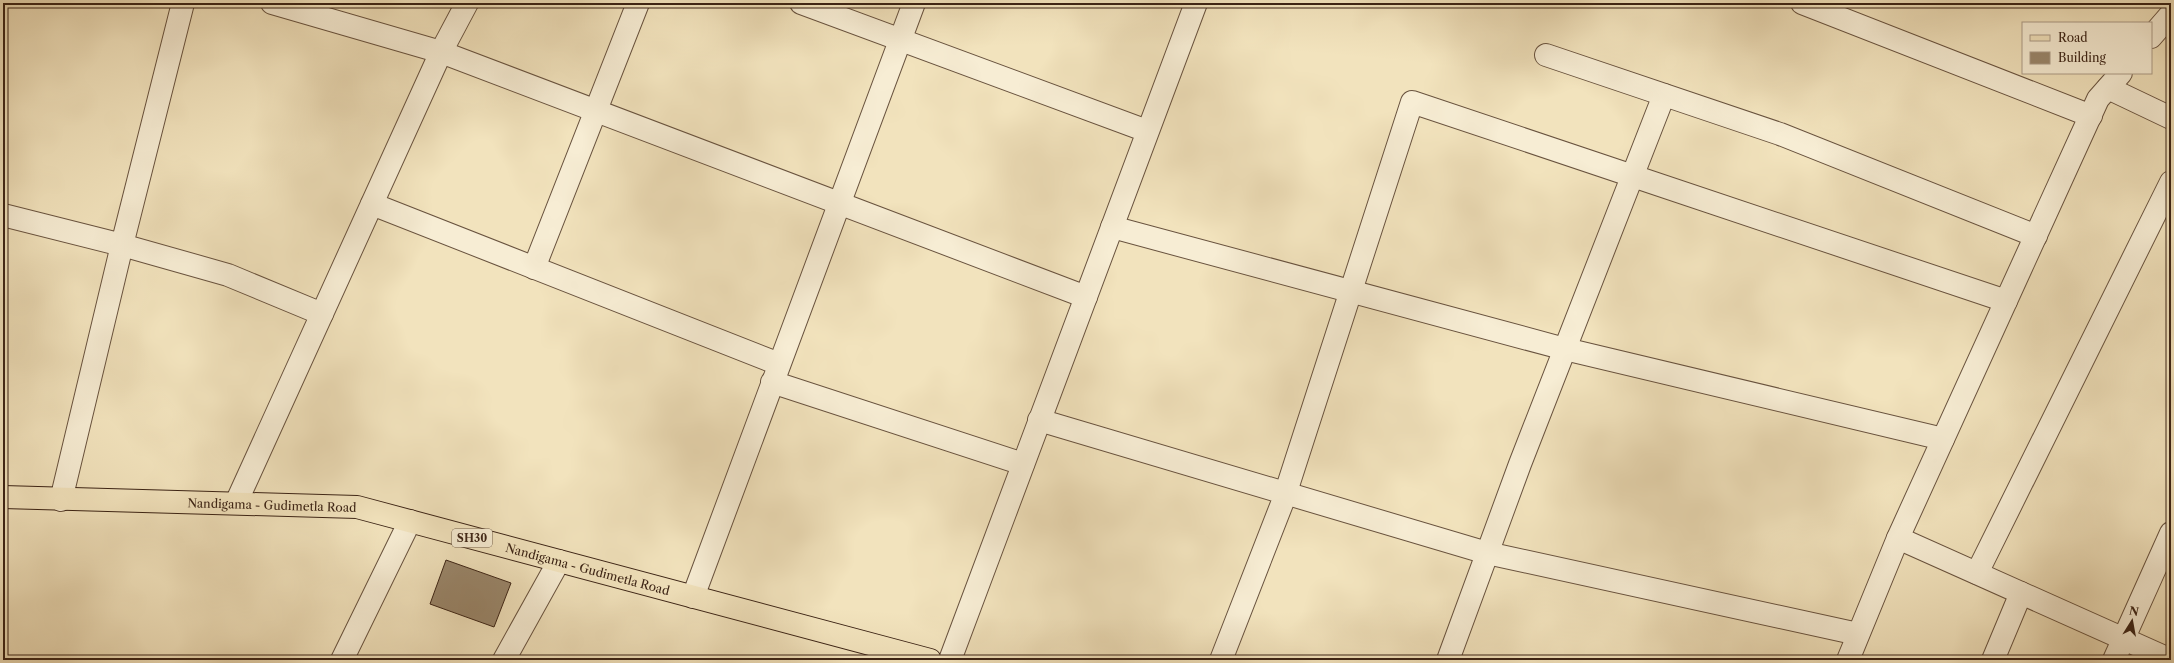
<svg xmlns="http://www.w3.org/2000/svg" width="2174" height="663" font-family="'Libre Caslon Text',serif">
	<rect width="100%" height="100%" fill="#f2e3bd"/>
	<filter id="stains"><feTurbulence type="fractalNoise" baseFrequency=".005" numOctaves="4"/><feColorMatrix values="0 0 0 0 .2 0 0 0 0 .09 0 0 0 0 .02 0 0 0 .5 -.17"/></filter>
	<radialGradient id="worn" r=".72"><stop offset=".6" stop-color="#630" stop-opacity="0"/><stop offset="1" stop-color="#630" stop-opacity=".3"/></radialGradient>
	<polygon fill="#9a876c" stroke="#3b2315" points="446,560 511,583 494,627 430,604"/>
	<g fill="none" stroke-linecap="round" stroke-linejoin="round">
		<defs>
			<g id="minor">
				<polyline points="272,3 441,52 1086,297"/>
				<polyline points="801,3 1147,131"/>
				<polyline points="1802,3 2091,116"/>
				<polyline points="2151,37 2171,14"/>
				<polyline points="1546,55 1780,134 2036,236"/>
				<polyline points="2108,88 2171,118"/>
				<polyline points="372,204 779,364"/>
				<polyline points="3,215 122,245 228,275 322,314"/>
				<polyline points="1112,227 1565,349 1943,439"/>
				<polyline points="534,268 638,3"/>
				<polyline points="772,382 1023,464"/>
				<polyline points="1039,420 1487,553 1858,634"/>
				<polyline points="61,500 122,245 183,3"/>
				<polyline points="236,503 441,52 467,3"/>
				<polyline points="1898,538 2171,660"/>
				<polyline points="1977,573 2171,182"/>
				<polyline points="693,597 914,3"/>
				<polyline points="342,660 410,521"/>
				<polyline points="504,660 559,561"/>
				<polyline points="950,660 1196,3"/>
				<polyline points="1221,660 1283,501 1412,102 2006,301"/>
				<polyline points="1448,660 1520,464 1664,95"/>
				<polyline points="1848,660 1898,538 2098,99 2121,73"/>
				<polyline points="1993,660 2021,593"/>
				<polyline points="2114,660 2171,533"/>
			</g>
			<g id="major">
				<path id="s1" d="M3 497 357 507 930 660"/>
			</g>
		</defs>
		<use href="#minor" stroke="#69533f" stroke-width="24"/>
		<use href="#major" stroke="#3b2315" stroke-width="24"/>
		<use href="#minor" stroke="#f7edd4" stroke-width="22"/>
		<use href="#major" stroke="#f2e3bd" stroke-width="22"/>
	</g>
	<g text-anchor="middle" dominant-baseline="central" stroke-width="3" stroke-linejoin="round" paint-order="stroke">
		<rect fill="#f7edd4" stroke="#73604e" stroke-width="1" x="452" y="529" width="40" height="18" rx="3"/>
		<g font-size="11" font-weight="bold" fill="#3b2315">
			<text x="472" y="538">SH30</text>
		</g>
		<g font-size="12" fill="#3b2315" stroke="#f7edd4">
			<text stroke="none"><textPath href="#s1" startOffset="269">Nandigama - Gudimetla Road</textPath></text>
			<text stroke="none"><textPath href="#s1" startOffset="593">Nandigama - Gudimetla Road</textPath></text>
		</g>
	</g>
	<rect width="2174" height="663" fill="none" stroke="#f2e3bd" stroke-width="16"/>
	<rect x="4" y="4" width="2166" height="655" fill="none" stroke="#3b2315" stroke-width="2"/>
	<rect x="8" y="8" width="2158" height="647" fill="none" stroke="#3b2315"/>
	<rect x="2022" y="22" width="130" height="52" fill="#f7edd4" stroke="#ac9c88"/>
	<rect x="2030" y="35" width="20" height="6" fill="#f2e3bd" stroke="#ac9c88"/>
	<text x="2058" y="42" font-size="12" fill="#3b2315">Road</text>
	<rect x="2030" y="52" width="20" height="12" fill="#9a876c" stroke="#ac9c88"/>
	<text x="2058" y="62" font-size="12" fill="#3b2315">Building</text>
	<g transform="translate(2132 621) rotate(11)" stroke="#f7edd4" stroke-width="3" paint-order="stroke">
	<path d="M0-3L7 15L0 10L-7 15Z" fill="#3b2315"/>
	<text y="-6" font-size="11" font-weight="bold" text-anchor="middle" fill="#3b2315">N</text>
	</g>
	<rect width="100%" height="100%" filter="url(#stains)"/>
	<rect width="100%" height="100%" fill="url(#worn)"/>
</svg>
